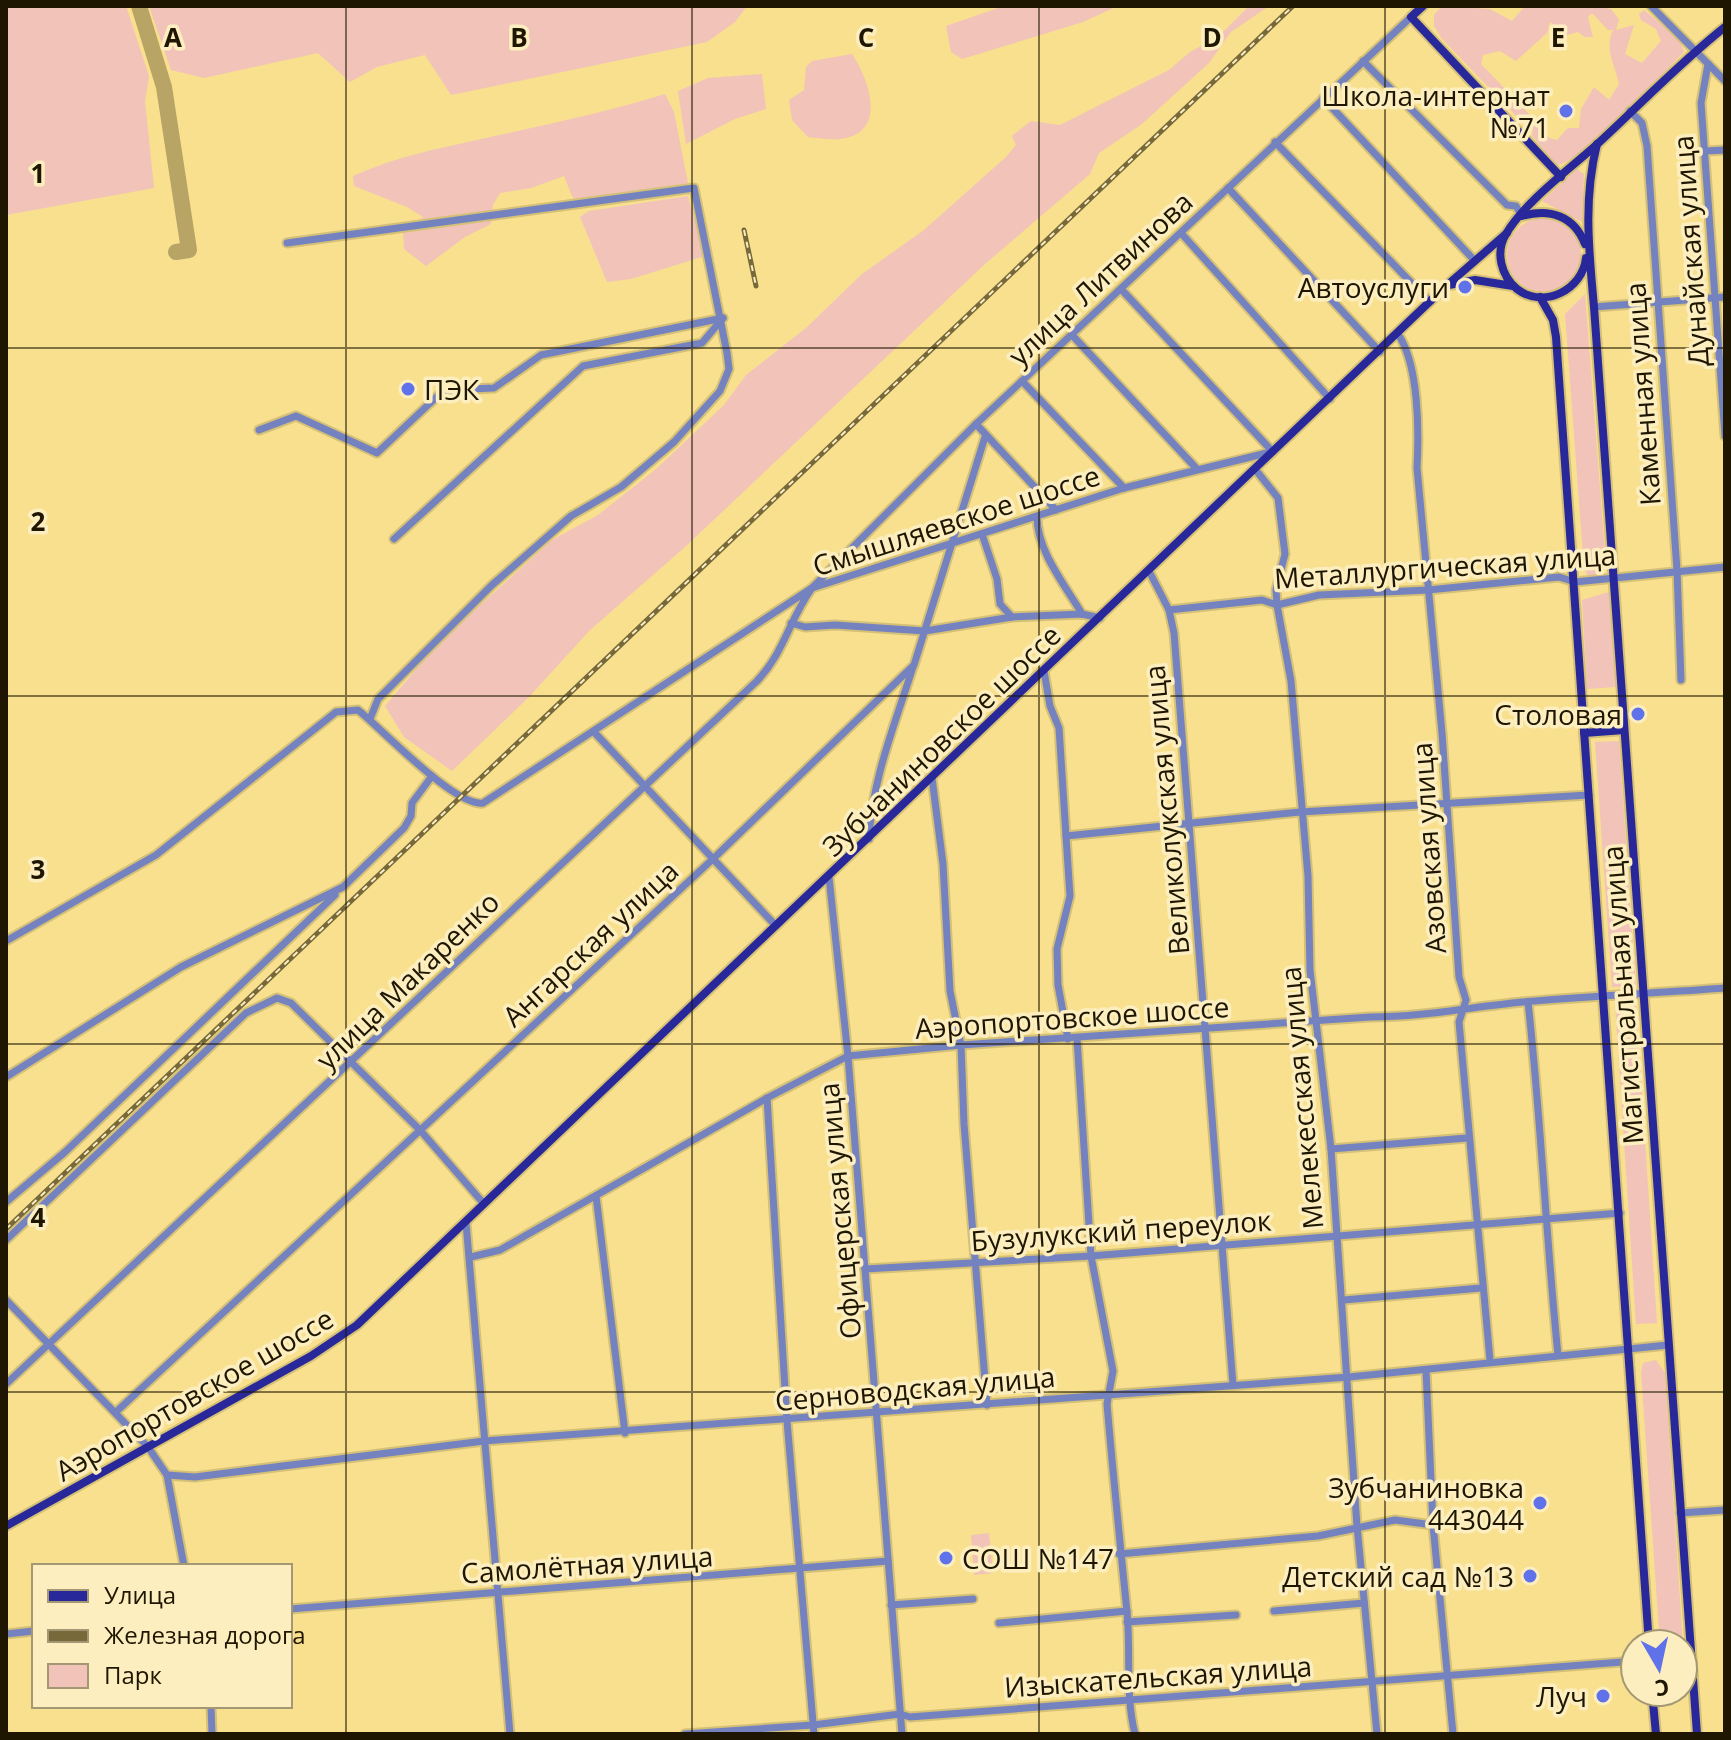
<svg xmlns="http://www.w3.org/2000/svg" width="1731" height="1740" font-family="'Open Sans',sans-serif">
	<rect width="100%" height="100%" fill="#f8e08e"/>
	<g fill="#f1c3b9">
		<polygon points="6,6 126,6 149,76 145,101 154,188 6,215"/>
		<polygon points="149,6 747,6 735,22 707,42 451,95 425,55 377,67 350,82 318,53 204,78 171,70"/>
		<polygon points="1004,6 1118,6 1083,22 962,59 951,52 946,26"/>
		<polygon points="1249,6 1269,6 1231,32 1209,63 1142,124 1099,153 1090,174 985,264 685,547 589,631 529,697 452,771 404,737 385,706 439,642 552,540 598,515 656,469 724,405 746,375 806,328 862,274 924,230 1006,157 1016,145 1012,136 1031,121 1060,125 1169,70 1190,52 1218,37"/>
		<path d="M1442 6 1490 9 1512 21 1525 6H1602L1612 10 1619 20 1616 30 1634 25 1625 54 1642 63 1661 41 1656 29 1641 20 1639 14 1644 10 1679 38 1684 52C1662 74 1581 163 1557 165L1532 136 1533 126 1540 124 1549 138 1557 140 1568 128H1579L1581 109 1594 87 1609 100 1619 84C1615 64 1604 50 1613 30H1608L1592 13 1588 17 1593 37H1585L1578 32 1567 35 1550 22 1547 33 1516 61 1500 51 1483 55 1481 64 1531 116 1527 122 1520 120 1442 39 1434 26V15Z"/>
		<path d="M852 54C867 76 888 129 846 138 835 141 820 138 808 137L792 120 789 100 804 90 806 67 812 61Z"/>
		<polygon points="762,74 766,109 735,119 686,144 678,91 708,78"/>
		<path d="M665 94 674 112 688 183 597 199 581 206 572 196 564 176 531 188 500 193 493 205 491 224 465 237 426 266 404 249 403 231 423 217 407 207 354 186 353 176C393 158 435 149 477 140 540 126 604 113 665 94Z"/>
		<polygon points="1577,169 1584,174 1582,222 1542,201"/>
		<polygon points="688,196 705,256 631,279 607,282 580,217 589,211"/>
		<circle cx="1544" cy="255" r="37"/>
		<polygon points="1585,294 1606,565 1601,575 1588,576 1584,569 1565,314"/>
		<polygon points="1609,592 1616,687 1587,689 1582,600"/>
		<polygon points="1619,741 1636,986 1612,987 1595,742"/>
		<polygon points="1636,1003 1657,1323 1636,1324 1615,1004"/>
		<polygon points="1656,1360 1665,1373 1685,1675 1683,1683 1683,1644 1660,1644 1641,1372 1643,1363"/>
		<polygon points="989,1533 993,1573 974,1575 971,1535"/>
	</g>
	<g fill="none" stroke-linecap="round" stroke-linejoin="round">
		<polyline stroke="#b8a464" stroke-width="16" points="139,6 164,87 189,250 176,252"/>
		<defs>
			<g id="minor">
				<polyline points="1651,6 1725,81"/>
				<polyline points="1363,61 1507,205 1516,206 1522,216"/>
				<polyline points="1708,64 1701,103 1725,436"/>
				<polyline points="1323,98 1474,260"/>
				<polyline points="1630,111 1642,123 1647,146 1677,570 1681,680"/>
				<polyline points="1275,142 1430,302"/>
				<polyline points="1705,151 1725,150"/>
				<polyline points="1228,188 1380,352"/>
				<polyline points="1181,233 1330,399"/>
				<polyline points="287,243 694,188 727,353 729,369 720,391 674,442 621,487 571,516 492,585 378,699 370,719"/>
				<polyline points="1121,289 1273,452"/>
				<polyline points="1594,307 1725,297"/>
				<path d="M1398 334C1419 365 1419 431 1417 468L1442 733 1459 977 1466 1000 1459 1022 1490 1360"/>
				<polyline points="1072,335 1196,468"/>
				<polyline points="1022,381 1124,488"/>
				<polyline points="976,424 1056,510"/>
				<polyline points="259,430 296,416 377,453 444,390 494,388 541,355 723,318"/>
				<polyline points="1255,469 1278,498 1285,554 1276,590 1277,605 1291,681 1308,876 1310,970 1331,1149 1357,1526 1377,1734"/>
				<path d="M1037 517C1037 551 1065 585 1082 614"/>
				<polyline points="982,534 997,579 1000,604 1012,617"/>
				<polyline points="394,539 583,366 702,343 723,318"/>
				<polyline points="1149,571 1169,610 1174,633 1233,1385"/>
				<polyline points="1169,610 1262,600 1277,605 1319,595 1428,590 1559,577 1575,582 1725,567"/>
				<polyline points="791,623 805,627 835,625 925,631 1012,617 1082,614 1100,618"/>
				<polyline points="1044,671 1050,706 1059,728 1066,836 1070,896 1057,949 1058,985 1068,1039"/>
				<polyline points="595,733 776,926"/>
				<polyline points="932,778 943,864 950,991 961,1045 964,1124 987,1405"/>
				<polyline points="1066,836 1300,812 1589,795"/>
				<path d="M869 839C872 779 895 724 913 667"/>
				<polyline points="829,877 848,1056 902,1734"/>
				<path d="M6 941 156 855 336 712 358 710C383 730 455 807 483 803L812 588 1124 488 1271 452"/>
				<path d="M1528 1002C1541 1119 1546 1237 1558 1355"/>
				<path d="M1077 1039 1091 1256 1113 1371 1107 1404C1113 1474 1120 1543 1127 1612 1131 1653 1125 1695 1135 1734"/>
				<polyline points="6,1077 181,967 343,887 404,828 411,816 412,803 432,776"/>
				<polyline points="767,1098 787,1421 814,1734"/>
				<polyline points="1331,1149 1467,1138"/>
				<polyline points="596,1196 625,1433"/>
				<polyline points="6,1202 65,1152 335,895"/>
				<polyline points="466,1223 510,1734"/>
				<polyline points="6,1240 246,1013 277,998 291,1003 420,1130 484,1204"/>
				<path d="M471 1257 500 1250 767 1098 848 1056 961 1045 1370 1017C1422 1017 1471 1007 1522 1002 1590 996 1658 993 1725 988"/>
				<polyline points="865,1269 1091,1256 1620,1213"/>
				<polyline points="6,1300 148,1447 167,1475 184,1566"/>
				<polyline points="1344,1300 1481,1288"/>
				<polyline points="1426,1370 1433,1525 1453,1734"/>
				<path d="M6 1384 757 681C785 651 789 620 812 588L976 424 1411 17"/>
				<polyline points="117,1411 715,857 914,665 985,437"/>
				<polyline points="167,1475 195,1477 484,1441 1349,1377 1668,1345"/>
				<polyline points="1680,1513 1725,1510"/>
				<polyline points="1119,1554 1318,1536 1395,1520 1433,1525"/>
				<polyline points="891,1605 973,1599"/>
				<polyline points="290,1609 888,1561"/>
				<polyline points="1274,1611 1364,1603"/>
				<polyline points="1127,1622 1236,1615"/>
				<polyline points="999,1623 1127,1611"/>
				<polyline points="6,1634 34,1631"/>
				<polyline points="211,1706 212,1734"/>
				<polyline points="685,1734 813,1725 900,1714 910,1717 1635,1661"/>
			</g>
			<g id="major">
				<polyline points="1423,6 1411,17 1561,177"/>
				<path d="M1597 144C1583 200 1589 251 1594 307L1697 1734"/>
				<path d="M1522 216C1550 208 1574 216 1585 244"/>
				<path d="M1586 258C1583 289 1544 310 1517 289 1501 276 1495 252 1506 234 1524 203 1567 171 1594 147 1638 107 1678 64 1725 27"/>
				<polyline points="1449,285 1475,280 1513,286"/>
				<polyline points="1540,297 1553,320 1556,337 1649,1644"/>
				<polyline points="1584,733 1624,730"/>
				<polyline points="6,1526 311,1356 357,1325 1445,287 1507,233"/>
				<polyline points="1652,1692 1656,1734"/>
			</g>
		</defs>
		<use href="#minor" stroke="#d5c077" stroke-width="11"/>
		<use href="#major" stroke="#d5c077" stroke-width="12"/>
		<use href="#minor" stroke="#7482c0" stroke-width="7"/>
		<use href="#major" stroke="#28289a" stroke-width="8"/>
		<defs>
			<g id="rail">
				<polyline points="744,230 756,286"/>
				<polyline points="6,1229 1293,6"/>
			</g>
		</defs>
		<use href="#rail" stroke="#77693a" stroke-width="5"/>
		<use href="#rail" stroke="#fceebf" stroke-width="2" stroke-dasharray="6" stroke-linecap="butt"/>
	</g>
	<path fill="none" stroke="#1e1600" stroke-width="2" stroke-opacity="0.55" d="M346 6V1734M692 6V1734M1039 6V1734M1385 6V1734M6 348H1725M6 696H1725M6 1044H1725M6 1392H1725"/>
	<g fill="#6072e9" stroke="#fceebf" stroke-width="3">
		<circle cx="1566" cy="111" r="8"/>
		<circle cx="1465" cy="287" r="8"/>
		<circle cx="408" cy="389" r="8"/>
		<circle cx="1638" cy="714" r="8"/>
		<circle cx="1540" cy="1503" r="8"/>
		<circle cx="946" cy="1558" r="8"/>
		<circle cx="1530" cy="1576" r="8"/>
		<circle cx="1603" cy="1696" r="8"/>
	</g>
	<g text-anchor="middle" dominant-baseline="central" stroke-width="7" stroke-linejoin="round" paint-order="stroke">
		<g font-size="28" fill="#1e1600" stroke="#fceebf" text-anchor="end">
			<text x="1550" y="95">Школа-интернат<tspan x="1550" dy="32">№71</tspan></text>
			<text x="1449" y="287">Автоуслуги</text>
			<text x="424" y="389" text-anchor="start">ПЭК</text>
			<text x="1622" y="714">Столовая</text>
			<text x="1524" y="1487">Зубчаниновка<tspan x="1524" dy="32">443044</tspan></text>
			<text x="962" y="1558" text-anchor="start">СОШ №147</text>
			<text x="1514" y="1576">Детский сад №13</text>
			<text x="1587" y="1696">Луч</text>
		</g>
		<g font-size="28" fill="#1e1600" stroke="#fceebf">
			<text transform="translate(1690 251) rotate(-94)">Дунайская улица</text>
			<text transform="translate(1100 278) rotate(-43)">улица Литвинова</text>
			<text transform="translate(1642 394) rotate(-94)">Каменная улица</text>
			<text transform="translate(956 520) rotate(-18)">Смышляевское шоссе</text>
			<text transform="translate(1445 566) rotate(-4)">Металлургическая улица</text>
			<text transform="translate(941 740) rotate(-44)">Зубчаниновское шоссе</text>
			<text transform="translate(1166 810) rotate(-95)">Великолукская улица</text>
			<text transform="translate(1428 848) rotate(-94)">Азовская улица</text>
			<text transform="translate(590 943) rotate(-43)">Ангарская улица</text>
			<text transform="translate(407 980) rotate(-44)">улица Макаренко</text>
			<text transform="translate(1622 995) rotate(-94)">Магистральная улица</text>
			<text transform="translate(1072 1017) rotate(-4)">Аэропортовское шоссе</text>
			<text transform="translate(1301 1098) rotate(-95)">Мелекесская улица</text>
			<text transform="translate(839 1211) rotate(-95)">Офицерская улица</text>
			<text transform="translate(1121 1230) rotate(-4)">Бузулукский переулок</text>
			<text transform="translate(915 1388) rotate(-5)">Серноводская улица</text>
			<text transform="translate(194 1394) rotate(-30)">Аэропортовское шоссе</text>
			<text transform="translate(587 1564) rotate(-4)">Самолётная улица</text>
			<text transform="translate(1158 1676) rotate(-4)">Изыскательская улица</text>
		</g>
	</g>
	<g font-size="26" text-anchor="middle" font-weight="bold" fill="#1e1600" stroke="#fceebf" stroke-width="7" stroke-linejoin="round" paint-order="stroke">
		<text x="173" y="47">A</text>
		<text x="519" y="47">B</text>
		<text x="866" y="47">C</text>
		<text x="1212" y="47">D</text>
		<text x="1558" y="47">E</text>
		<text x="38" y="183">1</text>
		<text x="38" y="531">2</text>
		<text x="38" y="879">3</text>
		<text x="38" y="1227">4</text>
	</g>
	<rect width="1731" height="1740" fill="none" stroke="#1e1600" stroke-width="16"/>
	<rect x="32" y="1564" width="260" height="144" fill="#fceebf" stroke="#a39873" stroke-width="2"/>
	<rect x="48" y="1590" width="40" height="12" fill="#28289a" stroke="#a39873" stroke-width="2"/>
	<text x="104" y="1604" font-size="24" fill="#1e1600">Улица</text>
	<rect x="48" y="1630" width="40" height="12" fill="#77693a" stroke="#a39873" stroke-width="2"/>
	<text x="104" y="1644" font-size="24" fill="#1e1600">Железная дорога</text>
	<rect x="48" y="1664" width="40" height="24" fill="#f1c3b9" stroke="#a39873" stroke-width="2"/>
	<text x="104" y="1684" font-size="24" fill="#1e1600">Парк</text>
	<g transform="translate(1659 1668) rotate(171)"><circle r="38" fill="#fceebf" stroke="#a39873" stroke-width="2"/>
	<path d="M0-6L14 30L0 20L-14 30Z" fill="#6072e9"/>
	<text y="-12" font-size="22" font-weight="bold" text-anchor="middle" fill="#1e1600">С</text>
	</g>
</svg>
